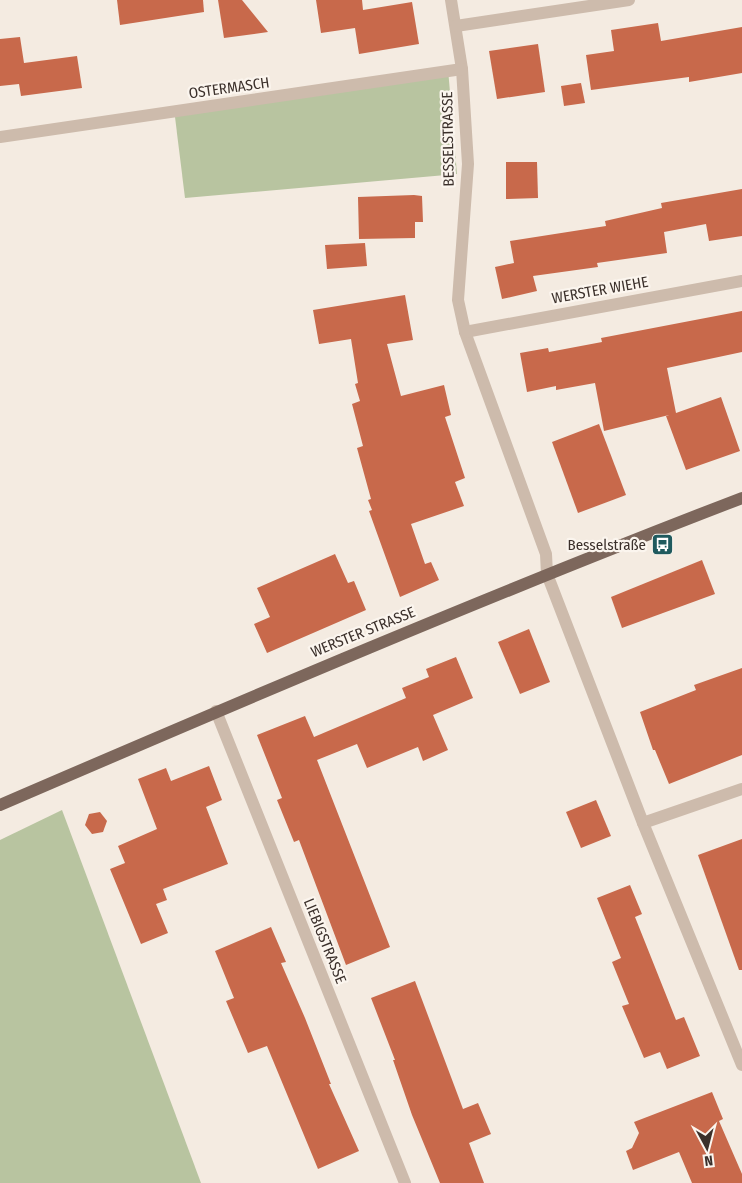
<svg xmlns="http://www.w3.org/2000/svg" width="742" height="1183" font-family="'Fira Sans Condensed',sans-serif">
	<rect width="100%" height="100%" fill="#f4ebe1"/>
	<g fill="#b8c4a0">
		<polygon points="448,69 457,174 185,198 174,109"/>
		<polygon points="62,810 65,818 201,1183 0,1183 0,840"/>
	</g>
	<g fill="#c8694b">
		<polygon points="117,0 203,0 204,12 120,25"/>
		<polygon points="218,0 242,0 268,32 224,38"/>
		<polygon points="316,0 362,0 363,10 412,2 419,44 359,54 355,28 321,33"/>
		<polygon points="658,23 661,41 742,27 742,73 689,82 689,77 591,90 586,55 614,51 611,30"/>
		<polygon points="20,37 24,63 77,56 82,88 21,96 19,84 0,86 0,39"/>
		<polygon points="538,44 545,92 497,99 489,51"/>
		<polygon points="581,83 585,103 564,106 561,86"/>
		<polygon points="506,162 537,162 538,198 506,199"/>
		<polygon points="742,189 742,236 709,241 706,224 664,232 667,253 597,263 598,267 533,276 537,291 502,299 495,267 514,263 510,241 606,226 605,221 662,208 661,203"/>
		<polygon points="414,195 422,196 423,222 415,222 415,238 359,239 358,197"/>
		<polygon points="365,243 367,266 327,269 325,245"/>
		<polygon points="405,295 413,340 387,344 401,396 444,385 451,415 445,417 465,478 455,482 464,506 411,524 425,564 431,562 439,580 400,597 369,511 372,510 368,500 371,499 357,448 363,446 352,404 360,401 355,384 358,383 351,339 319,344 313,310"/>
		<polygon points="742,311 742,352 667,368 676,413 721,397 740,451 686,470 666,416 669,415 604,431 595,383 556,390 556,386 527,392 520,353 548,348 549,352 602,342 601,338"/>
		<polygon points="599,424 626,495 578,513 552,442"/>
		<polygon points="335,554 348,583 354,581 366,610 267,653 254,624 270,617 257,588"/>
		<polygon points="702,560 715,594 622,628 611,597"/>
		<polygon points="529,629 550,682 520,694 498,642"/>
		<polygon points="456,657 473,698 433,715 448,750 423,761 418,747 367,768 357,744 317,760 390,947 346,965 299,840 294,842 277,800 282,798 257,735 305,716 314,737 406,698 402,688 429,677 426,669"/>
		<polygon points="742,668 742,755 669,784 655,750 653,750 640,712 696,690 694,685"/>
		<polygon points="209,766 222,800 206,807 228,864 163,889 167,900 156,904 168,933 141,944 110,869 125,863 118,846 157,829 138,779 166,768 171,781"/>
		<polygon points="596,800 611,836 581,848 566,812"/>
		<polygon points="100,812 107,821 103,832 92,834 85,825 89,814"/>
		<polygon points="742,839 742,970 739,970 698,855"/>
		<polygon points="630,885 642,914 635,917 676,1020 684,1017 700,1056 667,1069 660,1052 644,1058 622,1006 629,1004 612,962 621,958 597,898"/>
		<polygon points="271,927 286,962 281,963 305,1018 331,1084 329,1084 359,1151 318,1169 267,1046 248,1053 226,1001 234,998 215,951"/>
		<polygon points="415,981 463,1109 478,1103 491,1134 469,1143 484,1183 440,1183 412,1115 393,1060 395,1060 371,998"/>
		<polygon points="712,1092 723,1119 719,1121 742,1174 742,1183 692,1183 679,1152 633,1170 626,1151 632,1148 639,1133 634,1122"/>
	</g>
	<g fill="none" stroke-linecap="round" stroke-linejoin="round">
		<g stroke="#cdbbac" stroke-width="12">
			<polyline points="451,0 462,69 468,164 458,300 465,332 546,554 547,574 643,823 742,1065"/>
			<polyline points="456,26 629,0"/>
			<polyline points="0,137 462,69"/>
			<polyline points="465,332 742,281"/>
			<polyline points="216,711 405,1183"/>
			<polyline points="643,823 742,789"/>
		</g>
		<path stroke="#7d675c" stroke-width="12" d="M0 805C246 699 492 594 742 498"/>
	</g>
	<defs>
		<symbol id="bus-square" viewBox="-11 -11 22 22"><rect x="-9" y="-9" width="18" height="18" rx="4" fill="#1f5a5e" stroke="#fbf5ee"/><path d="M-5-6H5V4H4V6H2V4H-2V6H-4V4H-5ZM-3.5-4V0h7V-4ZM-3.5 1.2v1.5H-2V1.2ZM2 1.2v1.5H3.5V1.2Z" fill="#fff"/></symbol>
	</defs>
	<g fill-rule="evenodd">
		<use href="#bus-square" x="650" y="532" width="25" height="25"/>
	</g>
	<g text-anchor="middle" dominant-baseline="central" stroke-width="4.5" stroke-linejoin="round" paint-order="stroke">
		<g font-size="15" fill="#3b302b" stroke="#fbf5ee">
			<text transform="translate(229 88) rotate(-8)">OSTERMASCH</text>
			<text transform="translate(448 139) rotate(-91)">BESSELSTRASSE</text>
			<text transform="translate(600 290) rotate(-10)">WERSTER WIEHE</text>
			<text transform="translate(363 632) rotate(-22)">WERSTER STRASSE</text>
			<text transform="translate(325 941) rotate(68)">LIEBIGSTRASSE</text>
		</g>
		<g font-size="15" fill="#3b302b" stroke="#fbf5ee" text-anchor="end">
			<text x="646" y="545">Besselstraße</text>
		</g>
	</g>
	<g transform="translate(707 1148) rotate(173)" stroke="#fbf5ee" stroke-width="4" paint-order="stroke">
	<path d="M0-4L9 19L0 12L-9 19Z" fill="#3b302b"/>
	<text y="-8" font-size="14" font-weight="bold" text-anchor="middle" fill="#3b302b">N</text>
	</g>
</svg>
